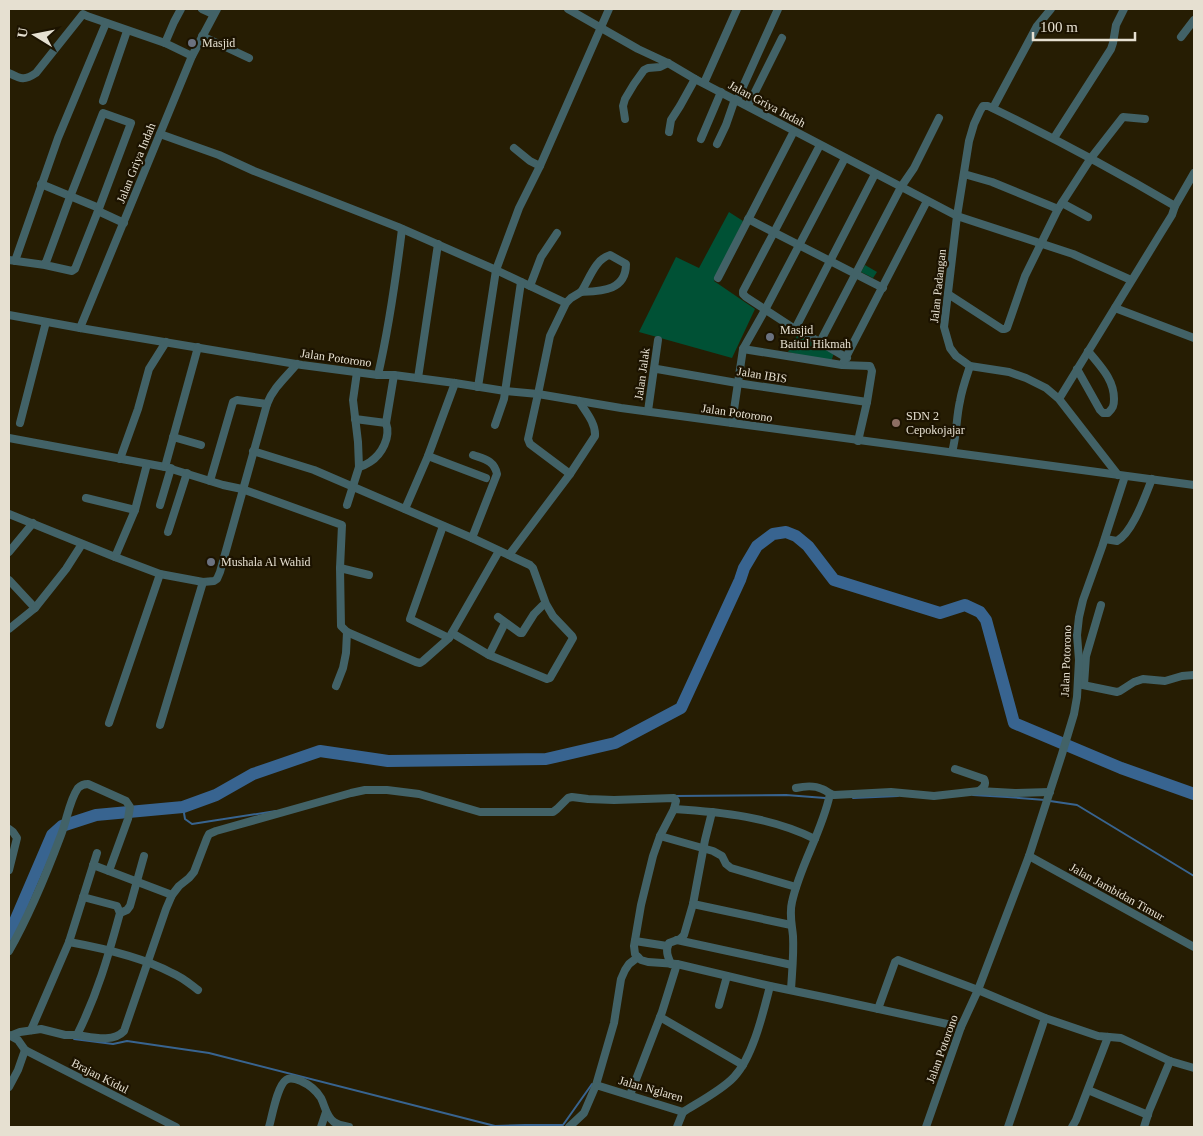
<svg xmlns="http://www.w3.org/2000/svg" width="1203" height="1136" font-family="'Times New Roman',serif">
	<rect width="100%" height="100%" fill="#261d03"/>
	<g fill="#005135">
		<polygon points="729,212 743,221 714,281 755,309 732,358 639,332 676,257 699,268"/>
		<polygon points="865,265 877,272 873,278 861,272"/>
		<polygon points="798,334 834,353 831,362 788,352"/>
	</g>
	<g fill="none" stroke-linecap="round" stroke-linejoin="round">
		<g stroke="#386490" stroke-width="2">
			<polyline points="973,795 1007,797 1045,800"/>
			<polyline points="675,796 786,795 825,798"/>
			<polyline points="853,798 898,796"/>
			<polyline points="1050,801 1077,805 1194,876"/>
			<polyline points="183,807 185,819 192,824 276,811"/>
			<polyline points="74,1039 113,1044 127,1041 209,1053 495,1126 525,1125 563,1125 592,1084"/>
		</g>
		<polyline stroke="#386490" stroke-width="12" points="9,935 52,835 62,826 96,815 183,807 216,795 253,774 320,751 388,761 546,759 615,743 681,708 740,580 744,568 757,546 773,534 786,532 796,536 808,546 834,580 940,613 965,605 980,612 986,620 1014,723 1121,768 1194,794"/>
		<g stroke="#426267" stroke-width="8">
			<polyline points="202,9 213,14"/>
			<polyline points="568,9 638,49 668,63 695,79 957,216 1073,254 1131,280"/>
			<polyline points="202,36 249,58"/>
			<polyline points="1181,37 1194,20"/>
			<polyline points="165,43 174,22 181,9"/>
			<path d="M9 73C21 79 24 81 36 73L83 14 87 16 165 43 192 56"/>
			<polyline points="704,83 737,9"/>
			<polyline points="737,100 778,9"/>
			<polyline points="103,101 127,31"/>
			<polyline points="748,106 782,38"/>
			<polyline points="993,108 1037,26 1051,9"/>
			<polyline points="625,119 623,106 625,99 634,84 644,70 648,68 660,67 668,63"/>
			<polyline points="669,132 671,120 680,106 695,79"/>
			<polyline points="160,134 219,155 254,171 334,202 398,227 496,270 566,303"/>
			<polyline points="1054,138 1111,49 1113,43 1116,25 1124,9"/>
			<polyline points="701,139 721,92"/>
			<polyline points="717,144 726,125 735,99"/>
			<polyline points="820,145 743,291 743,294 746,297 795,329 820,342 847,358"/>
			<polyline points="514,148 530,161 540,166"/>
			<polyline points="964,174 992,182 1058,209"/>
			<polyline points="41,184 99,208"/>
			<polyline points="1062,203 1088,217"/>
			<polyline points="1175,206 1194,173"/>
			<polyline points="98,211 124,223"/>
			<polyline points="748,219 883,288"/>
			<path d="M610 255 626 264C626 291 601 291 581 292 589 280 595 259 610 255Z"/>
			<polyline points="9,260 45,265 72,271 75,269 98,211 131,123 103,113 70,197 45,265"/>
			<polyline points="15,261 58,138 106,23"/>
			<polyline points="718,278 794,131"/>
			<polyline points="530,286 541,257 557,233"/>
			<polyline points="948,294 1002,329 1005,329 1007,328 1025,276 1058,209 1091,158 1123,117 1145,119"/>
			<polyline points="1115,308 1194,338"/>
			<polyline points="9,315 80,328 302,365 378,375 394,375 455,383 505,391 538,394 621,408 732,423 1194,485"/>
			<polyline points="80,328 192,56 217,9"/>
			<polyline points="795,329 875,174"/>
			<polyline points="820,342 901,187 914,168 939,118"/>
			<polyline points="743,349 842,365 870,366 872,371 867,402 858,441"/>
			<polyline points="844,361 927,201"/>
			<path d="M1077 369 1100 410 1103 413H1108C1113 408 1114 406 1114 399 1114 379 1100 366 1088 351"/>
			<polyline points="654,370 657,369 737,383 867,402"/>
			<path d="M378 375C389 327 396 278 402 229"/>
			<polyline points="418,378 438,244"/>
			<polyline points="478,387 496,270 519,208 540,166 609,9"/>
			<path d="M1059 399 1159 236 1172 215 1175 206C1114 170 1052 137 988 106H983L980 111 974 124 969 141 957 216 944 327 950 348 956 356 970 366 1009 372 1026 378 1046 388 1059 399 1118 475"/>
			<polyline points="648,411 658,340"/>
			<polyline points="355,419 386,423"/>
			<polyline points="20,423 46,322"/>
			<polyline points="732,423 743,349 765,310 845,158"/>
			<polyline points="495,425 504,399 521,282"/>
			<polyline points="173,437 201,445"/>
			<polyline points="9,438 165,467 223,485 242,489 342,525 340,568 341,626 347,632 416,662 420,663 423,661 449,638 499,551"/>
			<polyline points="253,451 314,470 472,538 530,565 533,568 546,604 553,616 572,636 573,638 550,678 547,679 489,655 452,633"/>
			<path d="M952 452C957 435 956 418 960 401 962 389 966 378 970 366"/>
			<polyline points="428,456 486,478"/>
			<polyline points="120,459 138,409 149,369 166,342"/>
			<polyline points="165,467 198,347"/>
			<path d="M359 467C363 466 367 464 370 462 382 454 391 437 386 423L394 375"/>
			<polyline points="570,474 530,444 528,439 538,394 550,336 566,303 571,298 581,292"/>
			<polyline points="210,481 233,402 237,400 267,404"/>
			<polyline points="86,498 135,510"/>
			<polyline points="160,505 171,468"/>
			<polyline points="347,505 359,467 358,442 353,400 357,372"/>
			<polyline points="405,509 428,456 455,383"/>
			<path d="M9 514 115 557 160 574 203 582 214 581 217 579 220 572 267 404C273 388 286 377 297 364"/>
			<polyline points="443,526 410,619 449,638"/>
			<polyline points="168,532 187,473"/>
			<path d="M472 538 497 474C494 460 484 459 473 455"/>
			<path d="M1105 539 1117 541C1133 532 1145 496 1152 479"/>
			<polyline points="9,552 33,523"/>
			<path d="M509 555 570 474 595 436C596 423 585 411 579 401"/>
			<polyline points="115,557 135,510 147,464"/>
			<polyline points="340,568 369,575"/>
			<polyline points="9,580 35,608"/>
			<polyline points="498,617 520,633 522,633 534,614 542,606"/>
			<polyline points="9,629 35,608 66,569 82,544"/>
			<polyline points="489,655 505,623"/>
			<polyline points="1078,684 1117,692 1120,691 1134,682 1143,679 1165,681 1182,676 1194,675"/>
			<polyline points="1084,685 1086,656 1101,605"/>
			<polyline points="336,686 343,668 346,653 347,632"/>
			<polyline points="109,723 160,574"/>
			<polyline points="160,725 203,582"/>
			<path d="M955 769 984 779C987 785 983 788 979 791"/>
			<path d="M796 788C805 786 814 785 822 789 827 791 830 794 834 795L891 792 934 796 979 791 1015 793 1050 792"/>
			<polyline points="9,829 13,832 17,838 9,870"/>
			<polyline points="660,836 713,851 722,856 726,864 731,868 796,887"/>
			<path d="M815 839C771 817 722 812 674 809L660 836 653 856 641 905 634 946 635 954 641 960 648 962 677 964 770 986 828 998 961 1027"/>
			<polyline points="1029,856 1194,947"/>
			<polyline points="93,865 172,895"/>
			<polyline points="693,904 791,925"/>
			<polyline points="120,913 127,910 130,906 144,856"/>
			<polyline points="677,940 792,965"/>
			<polyline points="635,941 667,946"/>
			<path d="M69 942C102 948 142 957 172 973 182 977 190 984 198 990"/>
			<path d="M9 951C30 914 46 875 61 835 67 820 69 801 78 788 81 785 84 784 88 784L126 801 130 807 128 819 109 871"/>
			<path d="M671 964C668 957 665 951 669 943L680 939 684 935 693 904 705 840 712 812"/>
			<path d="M791 990C792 972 794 954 793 936 792 925 789 914 792 902 800 865 822 832 830 794"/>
			<polyline points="719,1005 727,976"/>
			<polyline points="878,1009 895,962 898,960 978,990 1045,1018 1098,1036 1121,1038 1170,1061 1194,1068"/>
			<polyline points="660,1017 743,1065"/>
			<polyline points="31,1030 69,942 97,853"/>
			<polyline points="9,1035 18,1040 25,1050 176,1127"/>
			<path d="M77 1035C92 1037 113 1043 124 1031L166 909 172 895 179 886 189 878 194 872 207 838 209 834 216 831 351 793 365 790H387L419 794 480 812H553L557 809 568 798 572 797 588 799 614 800 674 798 676 801 674 809"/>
			<path d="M10 1036 20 1032 41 1029 65 1035H77C97 995 108 957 120 913L117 906 83 897"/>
			<polyline points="596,1085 614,1023 621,979 625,970 629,964 638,957"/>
			<polyline points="9,1087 18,1070 25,1050"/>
			<polyline points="1088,1090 1148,1115"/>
			<polyline points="630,1095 662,1012 677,964"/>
			<path d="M269 1127C272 1117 277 1086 286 1080 290 1077 296 1079 301 1081 310 1085 316 1090 321 1098 325 1106 326 1116 334 1122 338 1125 344 1126 349 1127"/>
			<polyline points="321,1127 326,1112"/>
			<path d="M569 1127 584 1113 596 1085 683 1112C699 1102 722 1090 734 1077 753 1057 763 1013 770 986"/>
			<polyline points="677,1127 683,1112"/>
			<polyline points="926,1127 961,1027 978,990 1029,856 1062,754 1074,714 1077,697 1079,660 1077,635 1079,617 1083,600 1102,547 1125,476"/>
			<polyline points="1008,1127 1045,1018"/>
			<polyline points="1072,1127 1076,1120 1108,1037"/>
			<polyline points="1144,1127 1149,1111 1170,1061"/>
		</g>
	</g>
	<g fill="#6b7280" stroke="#1c1300" stroke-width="2">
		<circle cx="192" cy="43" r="5"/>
		<circle cx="770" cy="337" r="5"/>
		<circle cx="211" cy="562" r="5"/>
	</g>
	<circle fill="#8d6e63" stroke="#1c1300" stroke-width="2" cx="896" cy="423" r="5"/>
	<g text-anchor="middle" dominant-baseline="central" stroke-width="4.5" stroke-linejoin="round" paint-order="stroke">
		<g font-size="12" fill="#e6e0d1" stroke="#1c1300" text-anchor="start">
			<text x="202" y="43">Masjid</text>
			<text x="780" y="330">Masjid<tspan x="780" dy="14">Baitul Hikmah</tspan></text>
			<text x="906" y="416">SDN 2<tspan x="906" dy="14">Cepokojajar</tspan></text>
			<text x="221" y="562">Mushala Al Wahid</text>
		</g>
		<g font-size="12" fill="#e6e0d1" stroke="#1c1300">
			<text transform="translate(767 104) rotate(28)">Jalan Griya Indah</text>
			<text transform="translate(136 163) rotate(-68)">Jalan Griya Indah</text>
			<text transform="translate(938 286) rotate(-84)">Jalan Padangan</text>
			<text transform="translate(336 358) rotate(8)">Jalan Potorono</text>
			<text transform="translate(642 374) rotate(-82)">Jalan Jalak</text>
			<text transform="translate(762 375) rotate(9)">Jalan IBIS</text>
			<text transform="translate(737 413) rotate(8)">Jalan Potorono</text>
			<text transform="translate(1066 661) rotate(-88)">Jalan Potorono</text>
			<text transform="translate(1117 892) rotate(29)">Jalan Jambidan Timur</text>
			<text transform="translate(942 1049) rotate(-70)">Jalan Potorono</text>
			<text transform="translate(100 1076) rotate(27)">Brajan Kidul</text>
			<text transform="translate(651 1089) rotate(16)">Jalan Nglaren</text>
		</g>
	</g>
	<rect width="1203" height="1136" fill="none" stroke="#e6e0d1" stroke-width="20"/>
	<g transform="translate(35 35) rotate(280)" stroke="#1c1300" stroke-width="4" paint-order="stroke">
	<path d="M0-4L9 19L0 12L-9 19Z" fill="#e6e0d1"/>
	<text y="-8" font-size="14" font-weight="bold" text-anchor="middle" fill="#e6e0d1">U</text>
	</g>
	<path d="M1033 32v8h102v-8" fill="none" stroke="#e6e0d1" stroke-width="2.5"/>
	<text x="1040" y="32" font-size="15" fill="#e6e0d1" stroke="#1c1300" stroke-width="4" paint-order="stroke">100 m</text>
</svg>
